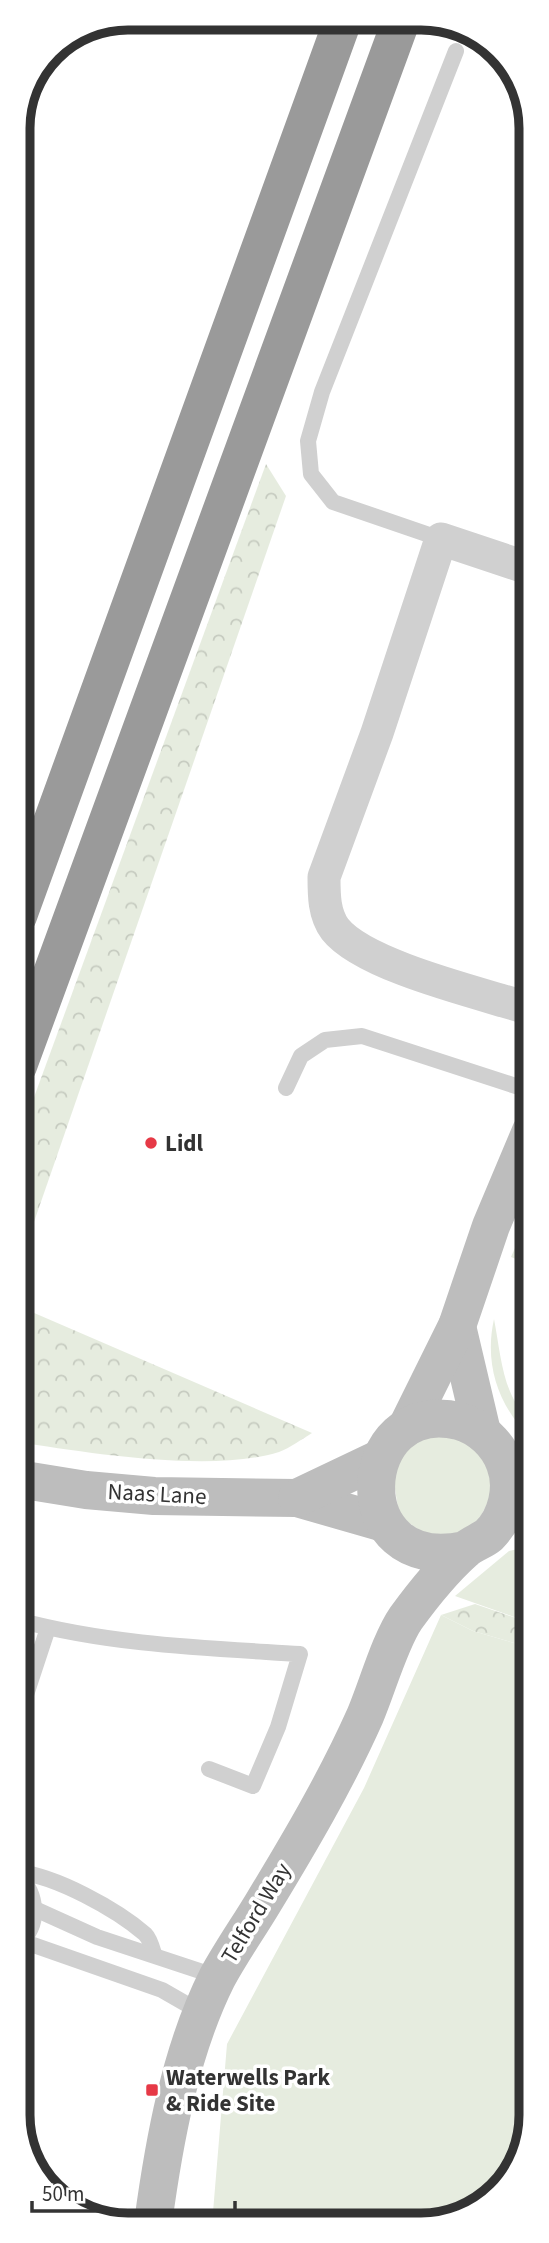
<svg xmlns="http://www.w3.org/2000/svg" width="549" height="2243" font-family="'Source Sans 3',sans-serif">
	<defs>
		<pattern id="forest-crowns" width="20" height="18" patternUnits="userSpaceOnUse" patternTransform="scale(1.75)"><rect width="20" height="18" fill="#e6ecdf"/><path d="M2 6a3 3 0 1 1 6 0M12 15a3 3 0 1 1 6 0" fill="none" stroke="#c6cbc0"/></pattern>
	</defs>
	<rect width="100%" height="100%" fill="#fff"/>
	<g fill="#e6ecdf">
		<polygon points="531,1211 531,1265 511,1257"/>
		<path d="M494 1319C501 1354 502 1397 531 1421V1438C498 1406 484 1364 494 1319Z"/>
		<path d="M431 1434 463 1438 487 1461 493 1493 477 1523 462 1533 428 1536 399 1516C393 1466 383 1462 431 1434Z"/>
		<polygon points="531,1546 531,1623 455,1596 509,1551"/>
		<polygon points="441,1615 473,1631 531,1648 531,2103 515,2142 522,2145 504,2188 436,2224 212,2224 227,2044 364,1788"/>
	</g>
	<g fill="url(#forest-crowns)">
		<polygon points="435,21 449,21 476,37 473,45 431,31"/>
		<polygon points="266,464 286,496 18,1268 18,1141"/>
		<path d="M18 1306 312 1433C302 1439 290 1448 279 1452 212 1473 88 1453 18 1442Z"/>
		<polygon points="475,1604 531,1623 531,1648 473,1631 441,1615"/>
	</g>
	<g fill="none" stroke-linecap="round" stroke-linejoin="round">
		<g stroke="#d0d0d0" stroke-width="16">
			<polyline points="441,539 333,502 311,474 308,441 322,392 456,51"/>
			<polyline points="286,1088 301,1056 325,1040 362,1036 531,1091"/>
			<path d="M18 1620C111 1645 205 1648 300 1654L278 1727 253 1786 209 1769"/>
			<polyline points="18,1719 48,1628"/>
			<path d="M18 1872C56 1876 116 1909 145 1934 150 1939 152 1947 154 1954"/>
			<path d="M18 1875C38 1894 41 1926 18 1944"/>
			<polyline points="35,1909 97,1937 218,1977"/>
			<polyline points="22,1941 162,1990 202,2013"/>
		</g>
		<g stroke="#d0d0d0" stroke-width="33">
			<path d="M527 1008C480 993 364 966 335 929 324 914 324 895 324 877L377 733 441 539 531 569"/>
			<polyline points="501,1519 531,1513"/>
		</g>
		<g stroke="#bdbdbd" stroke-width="38">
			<polyline points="457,1326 482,1432"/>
			<polyline points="407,1427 457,1326 491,1226 531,1131"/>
			<polyline points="18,1479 86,1490 154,1496 297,1498 384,1523"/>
			<polyline points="297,1498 379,1459"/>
			<path d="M153 2223C164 2142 180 2052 217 1978 231 1952 248 1928 263 1903 300 1842 336 1781 365 1716 377 1688 390 1641 406 1618 422 1596 444 1569 464 1551 471 1544 482 1541 489 1535 507 1517 514 1487 505 1464 498 1444 480 1427 459 1421 353 1395 342 1577 465 1550"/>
		</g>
		<g stroke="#9a9a9a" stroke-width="38">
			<polyline points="18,916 343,20"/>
			<polyline points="18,1066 401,21"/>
		</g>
	</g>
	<g fill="#e63946" stroke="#fff" stroke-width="2.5">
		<circle cx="151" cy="1143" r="7"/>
		<rect x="145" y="2083" width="14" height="14" rx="3.5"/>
	</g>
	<g text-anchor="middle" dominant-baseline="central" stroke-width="7" stroke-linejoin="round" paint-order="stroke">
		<g font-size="23" font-weight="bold" fill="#333" stroke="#fff" text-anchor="start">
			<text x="165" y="1143">Lidl</text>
			<text x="166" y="2077">Waterwells Park<tspan x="166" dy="26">&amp; Ride Site</tspan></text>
		</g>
		<g font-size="23" fill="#333" stroke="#fff">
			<text transform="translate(157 1494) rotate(3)">Naas Lane</text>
			<text transform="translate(256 1913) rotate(-59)">Telford Way</text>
		</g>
	</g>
	<path d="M0 0H549V2243H0ZM128 30H421A98 98 0 0 1 519 128V2115A98 98 0 0 1 421 2213H128A98 98 0 0 1 30 2115V128A98 98 0 0 1 128 30Z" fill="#fff" fill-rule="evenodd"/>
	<path fill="none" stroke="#333" stroke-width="9" d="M128 30H421A98 98 0 0 1 519 128V2115A98 98 0 0 1 421 2213H128A98 98 0 0 1 30 2115V128A98 98 0 0 1 128 30Z"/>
	<path d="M32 2201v10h203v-10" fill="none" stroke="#333333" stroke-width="3.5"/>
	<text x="42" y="2201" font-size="21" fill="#333333" stroke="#ffffff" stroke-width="5" paint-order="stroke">50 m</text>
</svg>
